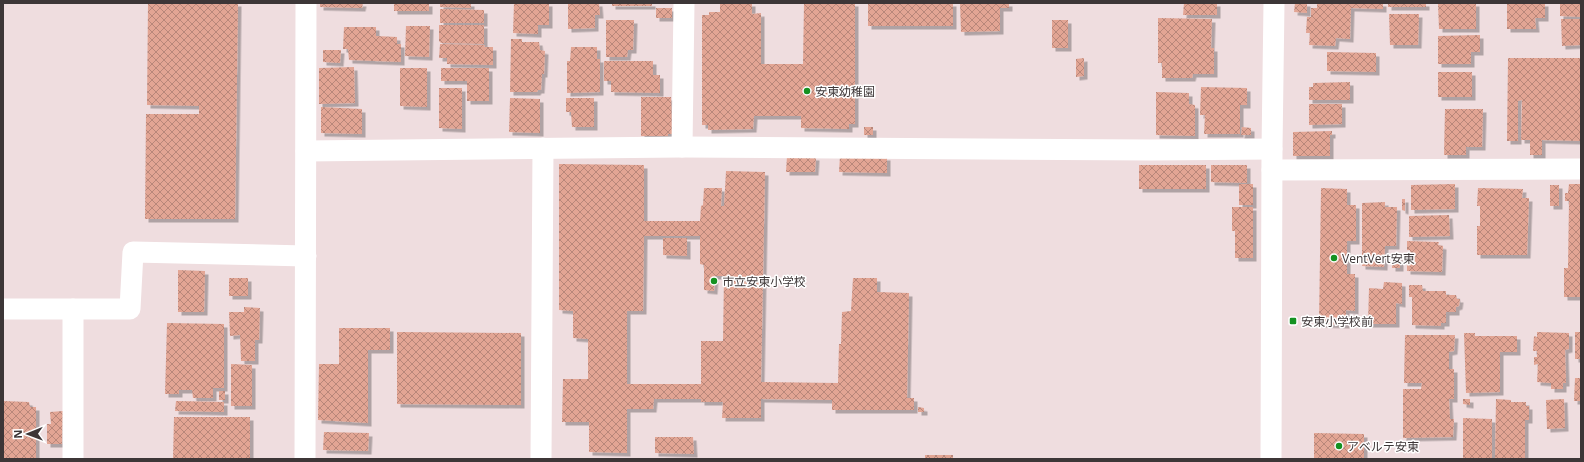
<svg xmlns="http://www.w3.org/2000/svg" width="1584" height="462" font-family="'Open Sans','Noto Sans JP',sans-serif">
	<defs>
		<pattern id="building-cross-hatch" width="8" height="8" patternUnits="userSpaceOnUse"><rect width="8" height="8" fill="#e2a594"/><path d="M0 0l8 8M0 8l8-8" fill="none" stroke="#b8877a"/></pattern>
		<filter id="shadow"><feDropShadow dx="3.5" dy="3.5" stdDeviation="0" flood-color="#0004"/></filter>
	</defs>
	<rect width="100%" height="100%" fill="#efdddf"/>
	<g fill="url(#building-cross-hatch)" fill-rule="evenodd" filter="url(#shadow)">
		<polygon points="148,3 238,3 235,219 145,219 146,114 199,114 199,106 147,105"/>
		<polygon points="320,3 363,3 362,8 320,7"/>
		<rect x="394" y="3" width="35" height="8"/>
		<polygon points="440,3 471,3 471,8 440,7"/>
		<polygon points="514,3 549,3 549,25 538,25 538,34 513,33"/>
		<polygon points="568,3 599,3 600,15 595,15 595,28 568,29"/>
		<rect x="612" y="3" width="40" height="3"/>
		<polygon points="720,3 752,3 752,14 761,13 761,64 803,64 804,3 855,3 855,124 849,124 849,129 801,128 801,116 754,116 753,129 708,130 708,125 702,125 702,15 709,15 709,12 720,12"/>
		<rect x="868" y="3" width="85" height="23"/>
		<polygon points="960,3 1009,3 1009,8 1000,8 1000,31 961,32"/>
		<polygon points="1184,3 1217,3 1217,15 1183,15"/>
		<polygon points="1295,3 1307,3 1307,13 1294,12"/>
		<polygon points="1317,3 1383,3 1383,9 1351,8 1350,39 1336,38 1335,46 1309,45 1310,33 1306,33 1307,17 1311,17 1311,8 1317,8"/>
		<rect x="1388" y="3" width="38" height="4"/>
		<polygon points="1476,3 1476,29 1439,29 1438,4"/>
		<polygon points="1507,3 1545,3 1545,18 1535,18 1536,29 1507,29"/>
		<polygon points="1560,3 1581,3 1581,17 1560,16"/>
		<rect x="656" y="8" width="16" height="10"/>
		<polygon points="440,9 484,10 484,23 440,23"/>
		<polygon points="1389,14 1419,14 1418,45 1390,45"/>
		<polygon points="1158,18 1212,19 1211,48 1214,48 1214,74 1193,74 1192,78 1162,78 1162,63 1158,63"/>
		<polygon points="1561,19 1581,19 1581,45 1562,46"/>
		<polygon points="606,20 634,20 633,50 628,50 627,57 606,57"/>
		<rect x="1052" y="20" width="16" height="28"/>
		<polygon points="439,25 484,25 484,44 441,43 439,41"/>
		<polygon points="406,26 430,26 429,57 405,56"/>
		<polygon points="344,27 376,27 376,36 397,37 397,44 401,44 401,62 349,60 348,49 343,49"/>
		<polygon points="1480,35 1480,52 1471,52 1471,64 1438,64 1438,36"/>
		<polygon points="511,39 522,39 522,42 539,42 540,50 545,51 544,74 542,74 541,90 538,90 537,92 510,92"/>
		<polygon points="440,44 485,45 484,47 493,47 493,65 447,64 447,58 439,58"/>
		<polygon points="571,47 597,47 597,59 600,59 600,92 567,93 567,61 570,61"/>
		<polygon points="323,50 341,50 340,63 323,62"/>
		<polygon points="1327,52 1376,53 1376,72 1327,71"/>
		<polygon points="1084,58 1084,76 1076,77 1076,59"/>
		<polygon points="1508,58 1581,58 1581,141 1542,140 1542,155 1530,155 1530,140 1521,140 1522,100 1518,101 1518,141 1507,141"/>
		<polygon points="604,61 653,61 653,75 660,75 660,93 611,92 611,81 604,81"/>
		<polygon points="354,67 355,103 319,104 319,68"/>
		<polygon points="400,68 427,68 427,107 400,106"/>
		<polygon points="441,68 489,68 489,101 467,101 467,81 441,81"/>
		<rect x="1438" y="72" width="34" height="25"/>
		<polygon points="1350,82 1350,100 1309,100 1309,87 1313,87 1313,83"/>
		<polygon points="1201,87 1247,88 1247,105 1240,105 1240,134 1204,134 1205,115 1200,115"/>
		<polygon points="439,88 462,88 462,129 439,128"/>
		<polygon points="1156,92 1189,93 1189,104 1195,105 1195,136 1156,135"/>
		<polygon points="641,97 671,97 672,134 668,134 668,136 641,136"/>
		<polygon points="510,98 540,99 540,133 509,132"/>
		<polygon points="566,98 594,98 594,127 572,127 571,112 566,112"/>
		<polygon points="1309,104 1342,104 1342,124 1309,125"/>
		<polygon points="321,107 362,109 362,134 321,133"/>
		<polygon points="1445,109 1483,109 1482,147 1466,147 1466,155 1444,155"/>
		<rect x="864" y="127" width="9" height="8"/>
		<polygon points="1242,127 1251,128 1251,135 1241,135"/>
		<polygon points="1332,131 1332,135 1330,135 1330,156 1293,156 1293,132"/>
		<polygon points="787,156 816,157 815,172 786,172"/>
		<polygon points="840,156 887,157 887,173 839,172"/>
		<path d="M559 164 644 165V221H700L701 206 703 205 704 188H722L721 206H724L726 171 765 172 761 382 838 383 839 344H841L842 312 851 311 853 278H877V292L909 293 907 398H914V410H832V400L761 399V418H722L723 402H701V399H654L653 409H627V453L589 452V422H562L563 379H588V339L573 338V311L559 310ZM644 236H700V264L704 265V290L714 291 715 276H724L723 341H701V384H627V311H643Z"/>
		<rect x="1139" y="165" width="67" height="24"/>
		<polygon points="1211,165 1247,165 1247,183 1211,182"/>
		<rect x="1239" y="184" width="14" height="21"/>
		<polygon points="1455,184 1455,209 1411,210 1411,185"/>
		<polygon points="1569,184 1581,184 1581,297 1564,297 1564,268 1568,268 1569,201 1565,201 1565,193 1568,193"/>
		<rect x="1550" y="185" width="9" height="21"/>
		<polygon points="1321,188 1347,189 1347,205 1356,205 1356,241 1347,241 1347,274 1355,274 1355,311 1346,310 1346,325 1319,324"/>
		<polygon points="1478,188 1523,189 1522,198 1529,198 1527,255 1477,255 1477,226 1480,226 1480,206 1477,206"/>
		<polygon points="1402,199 1405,199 1405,211 1402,210"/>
		<polygon points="1385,202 1385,207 1397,207 1396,246 1385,246 1384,267 1362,266 1362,203"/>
		<polygon points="1232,207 1253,207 1253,258 1235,258 1235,231 1232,231"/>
		<polygon points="1449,215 1450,236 1409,237 1409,216"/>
		<polygon points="663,238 687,238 687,256 663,255"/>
		<polygon points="1407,241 1439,242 1438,245 1443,246 1442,272 1407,271 1407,261 1409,261 1410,250 1407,250"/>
		<polygon points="1392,256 1400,257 1400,268 1392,268"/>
		<polygon points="178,270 205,271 204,312 178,312"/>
		<rect x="229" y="278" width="19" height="18"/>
		<polygon points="1384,282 1402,283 1402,304 1396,303 1396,324 1368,324 1369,288 1383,289"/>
		<polygon points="1409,285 1422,285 1423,291 1446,291 1446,295 1456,295 1457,299 1460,299 1459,306 1456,307 1456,312 1446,312 1446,323 1441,323 1441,326 1412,325 1412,297 1409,297"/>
		<polygon points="244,307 260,308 259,340 255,340 255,361 241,361 240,335 230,336 229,312 244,312"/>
		<polygon points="167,323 224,324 224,388 213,388 213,398 193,398 192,390 179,390 179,394 165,394"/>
		<polygon points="339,328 390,328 390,350 368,350 368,423 318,420 319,364 339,364"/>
		<polygon points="397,332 521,333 521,405 397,404"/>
		<polygon points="1537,332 1569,333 1569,349 1565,350 1566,383 1563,383 1563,389 1551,389 1551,383 1537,382 1538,364 1534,365 1534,357 1537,357 1537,351 1533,351 1534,336 1537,337"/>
		<rect x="1575" y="332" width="6" height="27"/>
		<polygon points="1464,333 1475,333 1475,336 1517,336 1517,352 1500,352 1500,392 1466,393"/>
		<polygon points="1405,335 1455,335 1454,351 1449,352 1449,369 1454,369 1454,399 1449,399 1450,419 1454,419 1453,437 1403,438 1403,389 1421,389 1422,383 1404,383"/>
		<polygon points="231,364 252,365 252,406 231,406"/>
		<polygon points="1575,378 1581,378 1581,401 1574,401"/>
		<rect x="219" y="391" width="6" height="9"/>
		<polygon points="1463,399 1470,399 1470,405 1463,404"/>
		<polygon points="1496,399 1511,400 1511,402 1526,402 1526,406 1529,406 1529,420 1525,420 1525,459 1495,459"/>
		<polygon points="1564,399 1565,428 1547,429 1546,400"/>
		<polygon points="3,401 29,402 30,407 36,407 36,459 3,459"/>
		<polygon points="176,401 224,402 224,412 175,411"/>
		<polygon points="918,407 924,408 924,412 918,412"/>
		<polygon points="63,411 62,444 47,444 47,424 51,424 50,412"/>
		<polygon points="174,417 250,417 250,459 173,459"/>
		<polygon points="1463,418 1492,419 1492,459 1463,459"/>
		<polygon points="324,432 369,433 368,451 323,450"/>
		<polygon points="1314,433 1364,434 1364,459 1314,459"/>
		<polygon points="655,437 693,437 694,454 655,453"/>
		<rect x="925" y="455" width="28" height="4"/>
	</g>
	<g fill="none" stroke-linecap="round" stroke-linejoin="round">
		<g stroke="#fff" stroke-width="21">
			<polyline points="682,147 684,3"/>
			<polyline points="306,151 682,147 1151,150 1272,149"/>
			<polyline points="1272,170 1581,169"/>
			<polyline points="3,309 130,309 133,252 306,256"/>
			<polyline points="73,309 73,459"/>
			<polyline points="305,459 306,3"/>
			<polyline points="541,459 543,148"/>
			<polyline points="1271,459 1272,149 1274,3"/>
		</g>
	</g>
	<g fill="#149121" stroke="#fff" stroke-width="1.5">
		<circle cx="807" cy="91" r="4"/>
		<circle cx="1334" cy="258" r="4"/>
		<circle cx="714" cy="281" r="4"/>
		<rect x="1289" y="317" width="8" height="8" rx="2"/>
		<circle cx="1339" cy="446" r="4"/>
	</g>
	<g text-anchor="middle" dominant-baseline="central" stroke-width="3" stroke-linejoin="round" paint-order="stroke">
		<g font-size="12" fill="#3d3637" stroke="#fff" text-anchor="start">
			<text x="815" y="91">安東幼稚園</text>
			<text x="1342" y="258">VentVert安東</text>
			<text x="722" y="281">市立安東小学校</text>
			<text x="1301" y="321">安東小学校前</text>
			<text x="1347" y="446">アベルテ安東</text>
		</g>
	</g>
	<rect width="1584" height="462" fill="none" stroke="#3d3637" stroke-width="8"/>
	<g transform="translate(28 434) rotate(269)" stroke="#ffffff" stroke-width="3" paint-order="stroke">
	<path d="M0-3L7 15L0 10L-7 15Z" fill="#3d3637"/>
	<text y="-6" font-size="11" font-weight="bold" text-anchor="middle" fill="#3d3637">N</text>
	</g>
</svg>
